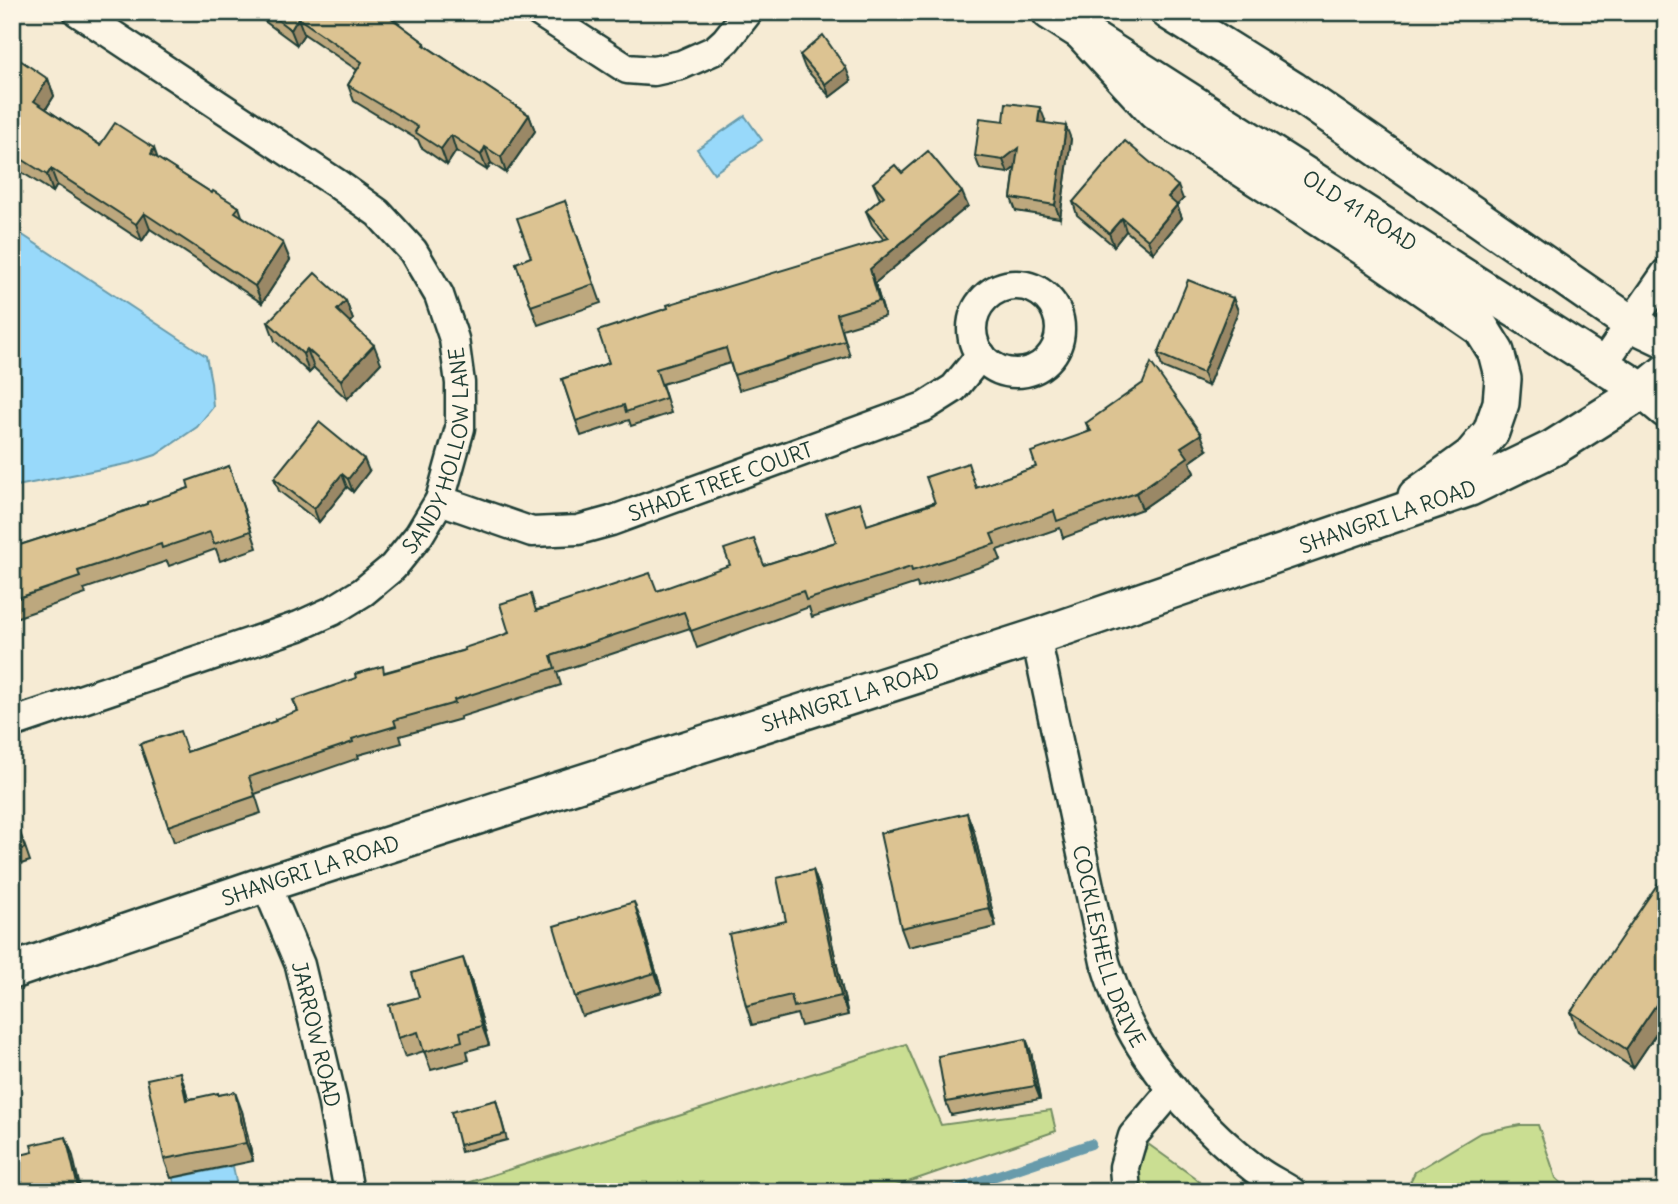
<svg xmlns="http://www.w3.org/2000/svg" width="1678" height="1204" font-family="Delius,sans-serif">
	<rect width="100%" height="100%" fill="#f6ebd4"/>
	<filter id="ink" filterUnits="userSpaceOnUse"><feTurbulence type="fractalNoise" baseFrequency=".0143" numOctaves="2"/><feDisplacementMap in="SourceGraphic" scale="14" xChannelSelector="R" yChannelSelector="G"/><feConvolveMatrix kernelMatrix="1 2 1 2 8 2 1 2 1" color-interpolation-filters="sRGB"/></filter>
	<g filter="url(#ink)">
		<g fill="#cade92" stroke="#748e63" stroke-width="2">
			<polygon points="906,1044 941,1125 1051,1110 1056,1131 879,1192 438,1192"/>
			<polygon points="1520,1125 1538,1125 1556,1178 1571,1192 1405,1192 1415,1172 1480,1133"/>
			<polygon points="1148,1144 1194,1177 1211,1192 1142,1192 1137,1168"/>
		</g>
		<g fill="#98d9fa" stroke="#689bab" stroke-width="2">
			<polygon points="745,116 762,140 714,173 697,149"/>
			<polygon points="12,228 206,356 211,382 213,407 197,427 156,455 131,463 12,487"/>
			<polygon points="233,1166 238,1192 176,1192 173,1178"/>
		</g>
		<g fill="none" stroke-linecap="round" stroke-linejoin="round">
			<polyline stroke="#689bab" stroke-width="10" points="948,1192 1091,1144"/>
			<defs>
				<g id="minor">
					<polyline points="539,12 627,69 654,71 681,65 715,50 726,40 748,12"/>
					<circle cx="1016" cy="329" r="44"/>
					<polyline points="1602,365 1666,273"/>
					<path id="s1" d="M440 500 532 532 578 530 611 521 924 407 954 388 981 355"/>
					<path id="s2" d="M1036 637 1105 962C1112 984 1119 1006 1130 1027 1156 1077 1210 1135 1255 1169 1266 1178 1280 1184 1292 1192"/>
					<path id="s3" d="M12 723 299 626 332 611 363 592 393 567 419 535 440 500 460 428V383L454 339 439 295 413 251 378 213 336 183 78 12"/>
					<path id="s4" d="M266 884 300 965 332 1099 349 1192"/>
					<polyline points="1126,1192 1124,1167 1133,1136 1173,1089"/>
				</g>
				<g id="tertiary">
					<path id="s5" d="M1050 12 1602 365 1643 391 1666 410"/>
					<polyline points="1169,12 1292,89 1630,323 1666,340"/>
					<polyline points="1084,35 1155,112 1371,252 1481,328 1496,352 1503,379 1501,403 1491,432 1471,456 1416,496"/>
					<path id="s6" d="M12 971 266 884 1036 637 1470 488 1553 448 1643 391 1666 372"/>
				</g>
			</defs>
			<use href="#minor" stroke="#1f3d34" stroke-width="33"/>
			<use href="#tertiary" stroke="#1f3d34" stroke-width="40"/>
			<use href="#minor" stroke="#fcf5e5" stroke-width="28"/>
			<use href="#tertiary" stroke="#fcf5e5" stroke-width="35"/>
		</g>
		<g fill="#bda87e" stroke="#1f3d34" stroke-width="2">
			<polygon points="252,12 383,12 425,43 426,46 529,115 535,131 506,173 491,163 487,170 456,151 447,165 421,147 418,140 354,101 348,85 357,70 304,34 297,45"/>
			<polygon points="800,55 851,81 830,97 805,68"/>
			<polygon points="12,65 48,79 54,96 46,109 100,145 158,159 212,193 239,207 242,216 290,260 262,303 150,229 142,241 57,185 53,192 12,166"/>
			<polygon points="1045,120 1044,123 1071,139 1060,218 1016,211 1011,198 1015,167 1008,173 980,169 975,156 1004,121"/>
			<polygon points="902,173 968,206 875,283 885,316 842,329 850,356 739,390 730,363 662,384 671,413 631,426 629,420 581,436 562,379 609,363 884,240 872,225 866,211 880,199 873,183"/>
			<polygon points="1183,199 1177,205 1182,218 1153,253 1126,231 1114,246 1077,215 1073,202"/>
			<polygon points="565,201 601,303 538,325 516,263 531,257"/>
			<polygon points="1233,298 1238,311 1208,386 1162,367 1158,354"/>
			<polygon points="346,301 353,320 350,323 381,363 347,399 314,368 309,373 275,341 268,322"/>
			<polygon points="1086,423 1207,450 1190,462 1194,473 1142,509 1063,538 1060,528 997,550 1001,560 918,588 917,583 812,617 809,607 697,648 690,628 557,672 561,685 460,717 461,719 400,736 402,743 358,755 359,758 255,794 261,813 174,842 140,744 187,752 276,721 298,711 356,678 385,672 465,650 509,633 536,610 657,591 764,565 836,542 868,525 1036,467 1089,431"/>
			<polygon points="229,466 257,548 220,561 216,549 169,566 167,561 84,589 86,594 12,619 12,545 20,545 147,504 189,488"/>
			<polygon points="369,471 353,492 347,487 319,522 279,491 274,478"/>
			<polygon points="12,809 30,861 12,867"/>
			<polygon points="967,813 974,832 996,927 908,947 901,928"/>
			<polygon points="813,870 820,889 848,1015 801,1026 797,1014 752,1025 746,1006 786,921"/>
			<polygon points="1666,887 1666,1019 1633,1068 1578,1031 1571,1012"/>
			<polygon points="641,921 662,992 582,1016 575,997"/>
			<polygon points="470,977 489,1045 467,1051 469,1060 431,1070 424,1051 405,1057 398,1038 419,997"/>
			<polygon points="1026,1039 1031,1052 1040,1099 951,1115 946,1102"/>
			<polygon points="186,1091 188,1099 218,1095 242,1111 253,1161 171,1178 164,1159"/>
			<polygon points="496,1100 507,1140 461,1152 459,1145"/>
		</g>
		<g fill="#9a8866" stroke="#1f3d34" stroke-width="2">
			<polygon points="298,18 304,34 297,45 291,30"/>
			<polygon points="846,68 851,81 830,97 825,84"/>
			<polygon points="48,79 54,96 40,118 34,101"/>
			<polygon points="1040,107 1045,120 1043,135 1038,122"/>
			<polygon points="529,115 535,131 506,173 501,157"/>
			<polygon points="1066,126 1071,139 1060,218 1055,205"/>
			<polygon points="451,135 456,151 447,165 441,149"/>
			<polygon points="485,147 491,163 487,170 481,155"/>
			<polygon points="154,148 160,165 151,154"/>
			<polygon points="1018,148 1023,161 1008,173 1003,160"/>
			<polygon points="51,169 57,185 53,192 47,175"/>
			<polygon points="1178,186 1183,199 1173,210 1168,197"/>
			<polygon points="962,192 968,206 875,283 885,316 870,269"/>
			<polygon points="1177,205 1182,218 1153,253 1148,240"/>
			<polygon points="144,213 150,229 142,241 136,224"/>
			<polygon points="1122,218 1126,231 1114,246 1109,233"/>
			<polygon points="283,243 290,260 262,303 255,286"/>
			<polygon points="1233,298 1238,311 1208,386 1203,373"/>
			<polygon points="346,301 353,320 344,329 337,310"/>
			<polygon points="374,345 381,363 347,399 341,380"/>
			<polygon points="307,349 314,368 309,373 303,354"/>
			<polygon points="1201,434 1207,450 1190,462 1194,473 1142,509 1136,493 1181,447"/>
			<polygon points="364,459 369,471 353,492 348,479"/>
			<polygon points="342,474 347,487 319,522 314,509"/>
			<polygon points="967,813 974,832 996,927 989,908"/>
			<polygon points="813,870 820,889 848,1015 841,996"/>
			<polygon points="634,902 641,921 662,992 655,973"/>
			<polygon points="463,958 470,977 489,1045 482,1026"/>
			<polygon points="1666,990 1666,1019 1633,1068 1626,1049"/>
			<polygon points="1026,1039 1031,1052 1040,1099 1035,1086"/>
			<polygon points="180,1072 186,1091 192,1119 186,1100"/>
			<polygon points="235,1092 242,1111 253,1161 246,1143"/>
			<polygon points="66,1137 73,1156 81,1192 79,1192"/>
		</g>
		<g fill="#dcc392" stroke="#1f3d34" stroke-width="2">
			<polygon points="267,12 383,12 425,43 424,45 529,115 501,157 485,147 481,155 451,135 441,149 415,132 418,127 348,85 362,62 298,18 291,30"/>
			<polygon points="823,35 846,68 825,84 800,55"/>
			<polygon points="17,58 48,79 34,101 100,145 115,123 154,148 151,154 212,193 213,191 239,207 235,212 283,243 255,286 144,213 136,224 51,169 47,175 12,153 12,65"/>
			<polygon points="1006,103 1040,107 1038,122 1066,126 1055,205 1011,198 1018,148 1003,160 975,156 980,118 1004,121"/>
			<polygon points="1125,141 1178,186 1168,197 1177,205 1148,240 1122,218 1109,233 1073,202"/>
			<polygon points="928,151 962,192 870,269 879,301 837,314 845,341 734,375 726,348 656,369 666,398 626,412 624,405 576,421 562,379 609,363 598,331 668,308 667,305 889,238 866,211 884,196 873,183 895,165 902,173"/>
			<polygon points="565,201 594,284 531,306 516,263 531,257 517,218"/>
			<polygon points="315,273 346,301 337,310 374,345 341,380 307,349 303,354 268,322"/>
			<polygon points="1188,280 1233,298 1203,373 1158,354"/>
			<polygon points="1151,363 1201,434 1181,447 1188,457 1136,493 1057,521 1054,511 991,534 995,544 912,571 911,567 806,600 803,591 691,631 684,612 551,656 555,668 454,700 455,703 394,720 396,726 352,739 353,742 249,777 255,796 168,826 140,744 180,731 187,752 276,721 275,719 298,711 293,700 356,678 355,674 383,666 384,673 465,650 464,648 509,633 500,604 531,594 536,611 650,573 657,591 730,565 724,549 754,539 764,565 836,542 826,513 860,502 867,525 935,503 926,477 968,463 976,488 1036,467 1031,452 1091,431 1086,423 1143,383"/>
			<polygon points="319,422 364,459 348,479 342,474 314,509 274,478"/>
			<polygon points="229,466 251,531 214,544 210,532 162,548 161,544 78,571 80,577 12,600 12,545 19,543 20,545 147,504 147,502 189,488 187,481"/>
			<polygon points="12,810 25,848 12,852"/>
			<polygon points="967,813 989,908 901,928 880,833"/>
			<polygon points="813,870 841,996 794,1007 791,995 746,1006 729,934 786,921 777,878"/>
			<polygon points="1659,882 1666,887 1666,990 1626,1049 1571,1012"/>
			<polygon points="634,902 655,973 575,997 554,926"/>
			<polygon points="463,958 482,1026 460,1032 462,1041 424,1052 418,1032 398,1038 389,1005 419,997 412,973"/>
			<polygon points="1026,1039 1035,1086 946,1102 938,1056"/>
			<polygon points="180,1072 186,1100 218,1093 218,1095 235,1092 246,1143 164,1159 147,1079"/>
			<polygon points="496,1100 505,1134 459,1145 451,1112"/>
			<polygon points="66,1137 79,1192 12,1192 12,1157 33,1152 31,1145"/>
		</g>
	</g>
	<g text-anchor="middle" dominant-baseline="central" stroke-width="7" stroke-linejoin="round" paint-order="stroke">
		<g font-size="21" fill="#1f3d34" stroke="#fcf5e5">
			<text stroke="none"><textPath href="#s5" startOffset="368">OLD 41 ROAD</textPath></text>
			<text stroke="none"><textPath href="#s3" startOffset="544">SANDY HOLLOW LANE</textPath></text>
			<text stroke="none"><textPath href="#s1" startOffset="294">SHADE TREE COURT</textPath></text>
			<text stroke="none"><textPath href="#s6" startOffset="1449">SHANGRI LA ROAD</textPath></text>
			<text stroke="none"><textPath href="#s6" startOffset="882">SHANGRI LA ROAD</textPath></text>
			<text stroke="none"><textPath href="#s6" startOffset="315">SHANGRI LA ROAD</textPath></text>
			<text stroke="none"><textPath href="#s2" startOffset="318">COCKLESHELL DRIVE</textPath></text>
			<text stroke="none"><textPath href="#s4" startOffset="159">JARROW ROAD</textPath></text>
		</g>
	</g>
	<rect width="1678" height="1204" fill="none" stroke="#fcf5e5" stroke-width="42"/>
	<rect x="21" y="21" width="1636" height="1162" fill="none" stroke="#1f3d34" stroke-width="2.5" filter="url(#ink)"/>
</svg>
